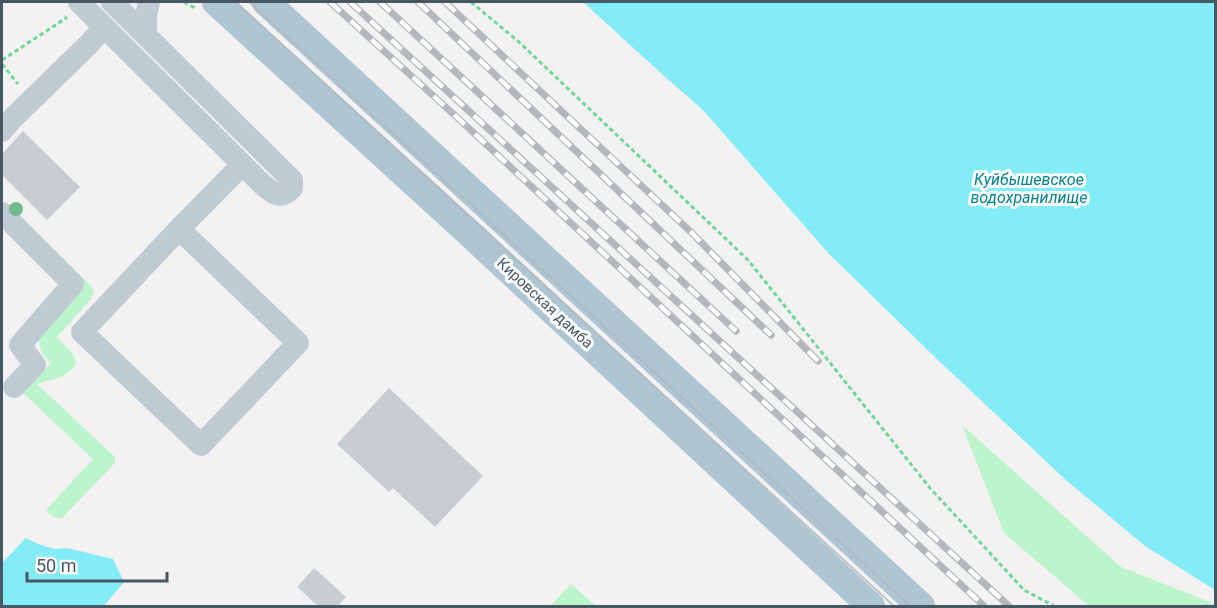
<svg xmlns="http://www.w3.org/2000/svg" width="1217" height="608" font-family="Roboto,sans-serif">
	<rect width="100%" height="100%" fill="#f4f1f2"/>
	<g fill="#bcf5cc">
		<path d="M54 249 91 286 94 291 91 299 57 337 72 353 77 363C65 380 54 378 37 384L115 457V463L113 465 62 518C56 519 49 515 46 510L93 459 23 393 51 363C41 354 38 347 40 334L85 285 52 253Z"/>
		<polygon points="962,425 1121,567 1215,604 1215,606 1089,606 1004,533"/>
		<polygon points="571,584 596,606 550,606"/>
	</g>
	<g fill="#84ecf7">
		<polygon points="583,2 1215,2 1215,590 1145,546 1067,481 940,362 829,254 703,110 664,76"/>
		<polygon points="26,538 38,544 55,549 67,548 113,559 124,582 104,606 2,606 2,563"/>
	</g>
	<g fill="#c8cdd2">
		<polygon points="23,131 80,187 47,220 2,175 2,154"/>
		<polygon points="389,388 483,476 435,527 393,488 389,492 337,444"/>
		<polygon points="314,568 346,597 338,606 318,606 297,587"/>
	</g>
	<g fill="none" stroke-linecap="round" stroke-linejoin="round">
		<g stroke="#6fd899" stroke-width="3" stroke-dasharray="4.5 3" stroke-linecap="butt">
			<polyline points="184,2 195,8"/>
			<polyline points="471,2 519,42 748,260 930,488 1024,590 1054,606"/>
			<polyline points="2,60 54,26 67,17"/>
			<polyline points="2,64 18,84"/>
		</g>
		<g stroke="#becbd3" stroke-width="22">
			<path d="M79 2 262 184C273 193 280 201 292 188V180L112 2"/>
			<polyline points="146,34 146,16 149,2"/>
			<polyline points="2,131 12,119 89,44 104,27"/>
			<polyline points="2,213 73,284 20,345 35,365 14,387"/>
			<polyline points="179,229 298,343 201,445 82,332 179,229 242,165"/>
		</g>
		<g stroke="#aec5d3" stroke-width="28">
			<polyline points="216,2 467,231 871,606"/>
			<polyline points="266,2 921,606"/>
		</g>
		<g stroke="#b3b8bd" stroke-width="1.5">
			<polyline points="236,2 894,606"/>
			<polyline points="249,2 910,606"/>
		</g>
		<defs>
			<g id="rail">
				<polyline points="330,2 449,110 984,606"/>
				<polyline points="350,2 1009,606"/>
				<polyline points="380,2 736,331"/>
				<polyline points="418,2 771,335"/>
				<polyline points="445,2 692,233 818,361"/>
			</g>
		</defs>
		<use href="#rail" stroke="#b3b8bd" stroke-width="7"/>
		<use href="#rail" stroke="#fff" stroke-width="4.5" stroke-dasharray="14" stroke-linecap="butt"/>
	</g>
	<circle fill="#74b88e" cx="16" cy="209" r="7"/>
	<g text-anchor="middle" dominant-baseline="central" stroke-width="6" stroke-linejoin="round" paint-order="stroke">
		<g font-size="15" fill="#475862" stroke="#fff">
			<text transform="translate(545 303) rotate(43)">Кировская дамба</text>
		</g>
		<g font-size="16" font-style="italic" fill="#048390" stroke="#fff">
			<text x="1029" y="179">Куйбышевское<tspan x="1029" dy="18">водохранилище</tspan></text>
		</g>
	</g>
	<rect width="1217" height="608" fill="none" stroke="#475862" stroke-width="6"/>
	<path d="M27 572v9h140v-9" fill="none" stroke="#475862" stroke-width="3"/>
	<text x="36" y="572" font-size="18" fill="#475862" stroke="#ffffff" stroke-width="4.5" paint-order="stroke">50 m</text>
</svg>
